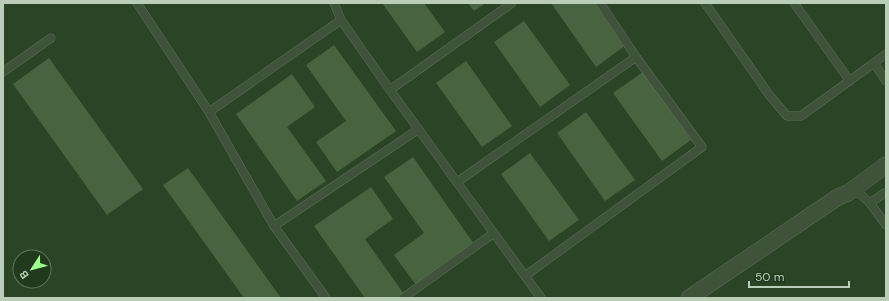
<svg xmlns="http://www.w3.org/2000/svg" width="889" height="301" font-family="'DM Sans',sans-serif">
	<rect width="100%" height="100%" fill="#2b4425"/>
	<g fill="#476340">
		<polygon points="382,3 424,3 445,32 417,52"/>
		<polygon points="468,3 486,3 474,11"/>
		<polygon points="551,3 596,3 626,45 596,67"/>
		<polygon points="524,21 570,85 540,107 494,42"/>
		<polygon points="334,45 396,131 337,172 316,142 346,121 306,65"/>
		<polygon points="49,58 143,189 107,215 13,84"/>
		<polygon points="466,61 512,126 482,147 436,83"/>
		<polygon points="643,72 691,140 662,161 613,93"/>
		<polygon points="292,74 315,107 287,127 326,181 297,201 236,114"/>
		<polygon points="586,112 635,180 605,201 557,133"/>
		<polygon points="530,153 579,220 549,241 501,174"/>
		<polygon points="413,157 474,244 416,285 394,255 424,233 384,177"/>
		<polygon points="188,168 281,298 244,298 163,185"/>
		<polygon points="371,187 393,219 365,239 404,294 398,298 365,298 314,226"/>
	</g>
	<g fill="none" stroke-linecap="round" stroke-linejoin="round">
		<defs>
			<g id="service">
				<polyline points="137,3 209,112 274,226 326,298"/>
				<polyline points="334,3 341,20 390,90 541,298"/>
				<polyline points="705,3 770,96 787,116 801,116 874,63 886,81"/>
				<polyline points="794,3 850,81"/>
				<polyline points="874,63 886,54"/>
				<polyline points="3,72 51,38"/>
				<polyline points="390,90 512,3"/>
				<polyline points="209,112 341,20"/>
				<polyline points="457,182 636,57"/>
				<polyline points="851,193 859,193 870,203 886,225"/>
				<polyline points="870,203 886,192"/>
				<polyline points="274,226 419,129"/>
				<polyline points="525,276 702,147 636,57 600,3"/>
				<polyline points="403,298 494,233"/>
			</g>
			<polyline id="minor" points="689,298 838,197 848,193 886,165"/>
		</defs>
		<use href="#service" stroke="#5c7158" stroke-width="9"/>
		<use href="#minor" stroke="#5c7158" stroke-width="17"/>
		<use href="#service" stroke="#3e5339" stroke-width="8"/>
		<use href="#minor" stroke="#3e5339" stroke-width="16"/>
	</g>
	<rect width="889" height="301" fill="none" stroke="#bacdb7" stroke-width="8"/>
	<g transform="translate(32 269) rotate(234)"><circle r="19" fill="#23391e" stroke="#5f745b"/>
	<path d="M0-3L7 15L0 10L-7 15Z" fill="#9bff8a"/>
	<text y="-6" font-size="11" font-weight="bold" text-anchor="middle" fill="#bacdb7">B</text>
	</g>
	<path d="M749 281v6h100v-6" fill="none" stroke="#bacdb7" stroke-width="2"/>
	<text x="755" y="281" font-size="12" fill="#bacdb7" stroke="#23391e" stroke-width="3" paint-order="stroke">50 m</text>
</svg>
